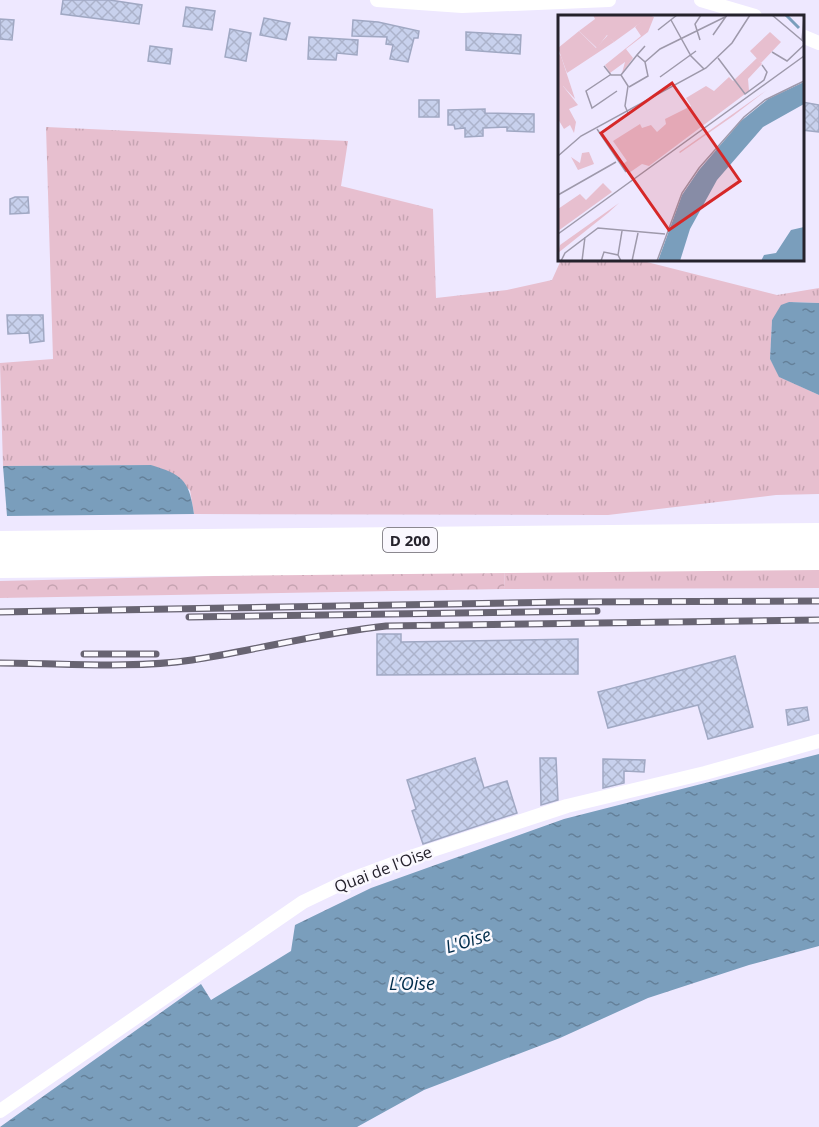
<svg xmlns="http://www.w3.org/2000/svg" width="819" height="1127" font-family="'Open Sans',sans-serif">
	<defs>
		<pattern id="grass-tufts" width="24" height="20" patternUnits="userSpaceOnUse" patternTransform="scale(1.5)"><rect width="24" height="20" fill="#e7bfcf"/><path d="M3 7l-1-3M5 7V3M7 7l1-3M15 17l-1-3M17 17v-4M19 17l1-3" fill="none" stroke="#c6a4b2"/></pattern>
		<pattern id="forest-crowns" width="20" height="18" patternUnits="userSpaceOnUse" patternTransform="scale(1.5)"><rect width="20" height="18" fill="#e7bfcf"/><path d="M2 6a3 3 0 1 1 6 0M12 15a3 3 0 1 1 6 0" fill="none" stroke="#c6a4b2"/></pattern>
		<pattern id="water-ripples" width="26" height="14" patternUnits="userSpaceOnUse" patternTransform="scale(1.5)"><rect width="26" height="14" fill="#7a9ebc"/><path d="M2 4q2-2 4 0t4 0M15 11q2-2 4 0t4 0" fill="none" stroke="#648099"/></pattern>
		<pattern id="building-cross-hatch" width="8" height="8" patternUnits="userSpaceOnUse" patternTransform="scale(1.5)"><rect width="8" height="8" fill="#c8d1ed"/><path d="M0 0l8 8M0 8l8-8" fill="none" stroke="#acb3cb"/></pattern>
	</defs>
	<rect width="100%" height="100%" fill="#eee8ff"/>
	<g fill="url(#grass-tufts)">
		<polygon points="46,127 348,141 341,186 433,209 436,298 507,290 552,280 561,260 639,260 777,295 819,288 819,303 789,302 772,320 770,359 780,377 819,395 819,494 776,495 608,515 194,514 190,490 151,465 3,466 0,363 53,359"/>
		<polygon points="819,567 819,588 504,589 505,569"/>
	</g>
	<polygon fill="url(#forest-crowns)" points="505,569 504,589 0,598 0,581"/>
	<g fill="url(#water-ripples)">
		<polygon points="789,302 819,303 819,395 779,377 770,359 772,320 781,305"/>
		<path d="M151 465C183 475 189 480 194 514L7 516 3 466Z"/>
		<polygon points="819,754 819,946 749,965 648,998 560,1038 424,1090 357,1127 0,1127 201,984 211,1000 291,951 295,925 371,888 564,819"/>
	</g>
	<g fill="url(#building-cross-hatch)" stroke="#a0a8c3" stroke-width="1.5">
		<polygon points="63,0 110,0 142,5 139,24 61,14"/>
		<polygon points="186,7 215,11 212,30 183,26"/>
		<polygon points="264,18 290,23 286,40 260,35"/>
		<polygon points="0,19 14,20 12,40 0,39"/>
		<polygon points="353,20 378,22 419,31 418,38 414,38 408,62 390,59 393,45 386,44 387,37 352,36"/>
		<polygon points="230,29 251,33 246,61 225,57"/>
		<polygon points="466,32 521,35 520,54 466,50"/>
		<polygon points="309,37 358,40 357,55 337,53 336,60 308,59"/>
		<polygon points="150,46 172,49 170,64 148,61"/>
		<rect x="419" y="100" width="20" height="17"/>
		<polygon points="802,102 819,105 819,132 802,130"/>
		<polygon points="485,109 485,113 534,114 534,132 507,131 507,127 483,128 483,136 465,137 465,128 455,129 454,125 448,125 448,110"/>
		<polygon points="15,197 28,197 29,213 10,214 10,199"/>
		<polygon points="7,315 43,315 44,341 30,343 29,333 8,334"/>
		<polygon points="377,634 401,634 401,642 578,639 578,674 377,675"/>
		<polygon points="735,656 753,727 708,739 698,705 608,728 598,692"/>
		<polygon points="807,707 809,720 788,725 786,710"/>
		<polygon points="475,758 484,788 507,781 517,813 423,844 412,811 416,809 407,780"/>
		<polygon points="540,758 556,758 558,800 541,805"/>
		<polygon points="603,759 645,760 644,772 624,771 624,783 603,788"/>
	</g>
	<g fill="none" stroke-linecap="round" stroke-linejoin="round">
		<g stroke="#fff" stroke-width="14">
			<polyline points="377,0 462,6 609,0"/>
			<polyline points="701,0 755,16"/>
			<polyline points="802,36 819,43"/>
			<polyline points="0,1111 303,902 349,880 411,857 567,806 705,773 819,741"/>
		</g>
		<g stroke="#fff" stroke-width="26">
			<polyline points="0,544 819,536"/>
			<polyline points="0,565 819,557"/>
		</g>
		<defs>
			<g id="rail">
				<polyline points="0,612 564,602 819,601"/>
				<polyline points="189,617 597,611"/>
				<polyline points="84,654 156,654"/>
				<path d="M0 663C63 663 130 669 192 660 257 650 320 633 386 626L819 620"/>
			</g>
		</defs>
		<use href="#rail" stroke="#686472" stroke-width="7"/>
		<use href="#rail" stroke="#faf8fe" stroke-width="4.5" stroke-dasharray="14" stroke-linecap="butt"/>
	</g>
	<g text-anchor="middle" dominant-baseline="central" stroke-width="5" stroke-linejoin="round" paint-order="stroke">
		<rect fill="#faf8fe" stroke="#65626b" stroke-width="1.5" x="383" y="528" width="54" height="24" rx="4.5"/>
		<g font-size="15" font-weight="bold" fill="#25222c">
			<text x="410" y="540">D 200</text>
		</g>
		<g font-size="16" fill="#25222c" stroke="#faf8fe">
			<text transform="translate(383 869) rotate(-21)">Quai de l'Oise</text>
		</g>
		<g font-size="18" font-style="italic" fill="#002c4a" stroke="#faf8fe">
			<text transform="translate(468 940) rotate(-17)">L'Oise</text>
			<text x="412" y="983">L’Oise</text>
		</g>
	</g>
	<g transform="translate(558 15)">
		<rect width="246" height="246" fill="#eee8ff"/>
		<path d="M91 0 96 2 90 17 68 34 75 43 64 58 67 47 52 58 47 50 83 21 77 12ZM21 16 38 33 50 20 56 27 9 58 0 33ZM199 43 204 49 190 64 191 76 91 151 84 149 71 158 65 149 69 146 55 126 82 109 84 113 93 110 99 117 108 109 107 104 133 91 128 83 148 71 156 76 171 62 175 66ZM0 71H5L20 90 11 94 18 107 16 118 12 110 6 114 0 104ZM209 75 175 101 122 138 121 137ZM61 188 50 198 0 238 2 230Z" fill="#e7bfcf"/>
		<path d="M35 0H91L92 1 56 27 49 20 39 33 21 16 37 4ZM0 38 3 41 17 84 5 71H0ZM31 137 36 149 20 155 13 142 22 148 24 138ZM45 168 54 177 0 216V194L22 179 28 185Z" fill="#e7bfcf"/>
		<path d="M212 17 223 27 203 48 192 36Z" fill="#e7bfcf"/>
		<path d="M246 67V89L205 112 159 165 132 214 122 246H100L124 180 141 155 183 106 210 84ZM246 212V246H203L206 240 218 238 233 215Z" fill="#7a9ebc"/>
		<path fill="none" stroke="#7a9ebc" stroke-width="3" d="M228 0 241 13"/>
		<path fill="none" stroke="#9e99ab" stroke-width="1.5" d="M214 0 246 27M113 5 133 41 146 54M100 15 119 0M155 20 169 0M142 25 137 9 143 0M244 26 246 2M214 37 229 46 246 30M160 43 187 79 206 65 209 57 204 50M87 47 102 34 167 2M46 51 53 60H63L70 71 67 91 70 98M52 60 28 76 34 93 59 76M63 60 79 40M102 62 138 36M71 72 90 61 87 47 79 40 87 31M39 114 68 157M0 141 23 121 148 53 174 28 192 0M0 180 58 147M0 219 246 41M60 240 64 216M3 246 7 238 40 213 107 219M24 246 27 222M43 246 46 237 60 240 63 246M74 246 80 218M99 246 124 178 141 153 186 102 207 85 246 66"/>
		<path fill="#d62828" fill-opacity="0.15" stroke="#d62828" stroke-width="3" d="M114 68 182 166 111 215 43 118Z"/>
		<rect width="246" height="246" fill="none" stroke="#25222c" stroke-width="3"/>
	</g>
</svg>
